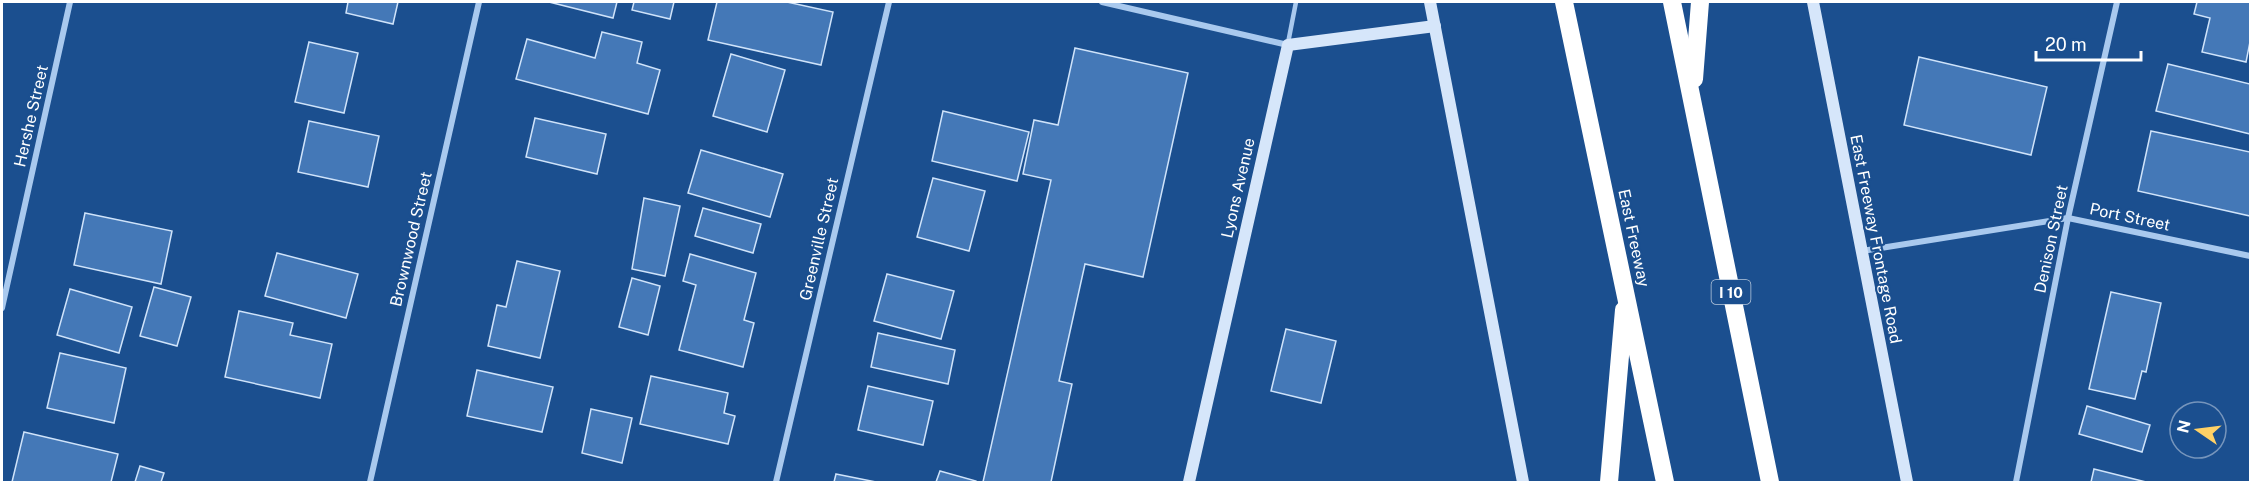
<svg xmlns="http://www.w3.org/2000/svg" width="2252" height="484" font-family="'Public Sans',sans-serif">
	<rect width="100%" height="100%" fill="#1b4f8f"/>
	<g fill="#4478b7" stroke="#cfe3fa" stroke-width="1.5">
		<polygon points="348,2 398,2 393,24 346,13"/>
		<polygon points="549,2 617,2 613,18"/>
		<polygon points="634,2 674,2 670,19 632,10"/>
		<polygon points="717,2 787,2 833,12 821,65 708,40"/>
		<polygon points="2197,2 2250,2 2250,42 2246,62 2202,52 2210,18 2194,14"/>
		<polygon points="602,32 642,42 637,63 660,70 648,114 516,79 527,39 595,58"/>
		<polygon points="309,42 358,53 344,113 295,102"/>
		<polygon points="1075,48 1188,73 1143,277 1085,264 1059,381 1072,384 1051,482 983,482 1051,180 1023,174 1034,120 1058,125"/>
		<polygon points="731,54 785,70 767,132 713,116"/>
		<polygon points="1919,57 2047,87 2031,155 1904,125"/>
		<polygon points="2168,64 2250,84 2250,134 2156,111"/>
		<polygon points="943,111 1029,132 1017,181 932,161"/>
		<polygon points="535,118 606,134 597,174 526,157"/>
		<polygon points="309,121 379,136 368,187 298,172"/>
		<polygon points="2151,131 2250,152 2250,216 2138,191"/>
		<polygon points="701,150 783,174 770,217 688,193"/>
		<polygon points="933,178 985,191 969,251 917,237"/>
		<polygon points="644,198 680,206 665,276 632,269"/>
		<polygon points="703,208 761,224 753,253 695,236"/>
		<polygon points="85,213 172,231 161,284 74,265"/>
		<polygon points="277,253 358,274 346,318 265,296"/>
		<polygon points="690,254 756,273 744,320 754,323 743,367 679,350 696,285 683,281"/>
		<polygon points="517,261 560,271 540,358 488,346 497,305 506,307"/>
		<polygon points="887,274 954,291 941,339 874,321"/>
		<polygon points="632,278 660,286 648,335 619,327"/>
		<polygon points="154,287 191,297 177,346 140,336"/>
		<polygon points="70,289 132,307 119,353 57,335"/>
		<polygon points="2111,292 2161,303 2146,372 2142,371 2135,399 2089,389"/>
		<polygon points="239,311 293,323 290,335 332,344 320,398 225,377"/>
		<polygon points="1286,329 1336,341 1321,403 1271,391"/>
		<polygon points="878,333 955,350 948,384 871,367"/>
		<polygon points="60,353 126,368 114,423 47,408"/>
		<polygon points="477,370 553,387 542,432 467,416"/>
		<polygon points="651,376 728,393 724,413 735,416 728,444 640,424"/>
		<polygon points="868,386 933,401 923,445 858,430"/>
		<polygon points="2087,406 2150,425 2142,452 2079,434"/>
		<polygon points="591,409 632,418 622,463 582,453"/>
		<polygon points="24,432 118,454 111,482 12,482"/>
		<polygon points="140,466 164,473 161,482 135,482"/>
		<polygon points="2094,469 2146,482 2091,482"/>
		<polygon points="940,471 976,481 976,482 936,482"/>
		<polygon points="836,474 876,482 834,482"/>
	</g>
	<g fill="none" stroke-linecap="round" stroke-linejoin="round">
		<polyline stroke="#a9c9ee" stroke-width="4.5" points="1288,43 1296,2"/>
		<g stroke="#a9c9ee" stroke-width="6">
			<polyline points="1102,2 1288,45"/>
			<polyline points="1862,251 2068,218 2250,256"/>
			<polyline points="2,308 70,2"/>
			<polyline points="370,482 479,2"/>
			<polyline points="776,482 889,2"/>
			<polyline points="2016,482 2068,218 2117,2"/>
		</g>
		<g stroke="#d6e6fa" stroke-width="12">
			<polyline points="1430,2 1523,482"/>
			<polyline points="1813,2 1907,482"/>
			<polyline points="1189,482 1288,45 1435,26"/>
		</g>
		<g stroke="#fff" stroke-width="18">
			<polyline points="1564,2 1665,482"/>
			<polyline points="1672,2 1770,482"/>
			<polyline points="1694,79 1700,2"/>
			<polyline points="1609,482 1624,310"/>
		</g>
	</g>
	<g text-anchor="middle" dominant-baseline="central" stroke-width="4.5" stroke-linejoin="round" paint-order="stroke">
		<rect fill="#1b4f8f" stroke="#bbcadd" stroke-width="1.5" x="1711.5" y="280" width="39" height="24" rx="4.5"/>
		<g font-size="15" font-weight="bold" fill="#fff">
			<text x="1731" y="292">I 10</text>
		</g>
		<g font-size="16" fill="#fff" stroke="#1b4f8f">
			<text transform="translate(31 116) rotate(-77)">Hershe Street</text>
			<text transform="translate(1238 188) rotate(-77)">Lyons Avenue</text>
			<text transform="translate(2130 217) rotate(12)">Port Street</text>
			<text transform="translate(1634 238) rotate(78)">East Freeway</text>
			<text transform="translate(411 239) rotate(-77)">Brownwood Street</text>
			<text transform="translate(819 239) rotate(-77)">Greenville Street</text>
			<text transform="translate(1876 239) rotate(79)">East Freeway Frontage Road</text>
			<text transform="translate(2051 239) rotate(-78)">Denison Street</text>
		</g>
	</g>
	<rect width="2252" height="484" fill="none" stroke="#ffffff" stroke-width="6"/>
	<g transform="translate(2198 430) rotate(284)"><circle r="28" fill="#1b4f8f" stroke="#7695bc" stroke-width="1.5"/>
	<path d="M0-4.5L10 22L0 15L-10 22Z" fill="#ffd166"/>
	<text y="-9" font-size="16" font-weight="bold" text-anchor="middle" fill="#ffffff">N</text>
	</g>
	<path d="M2036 51v9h105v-9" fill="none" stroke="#ffffff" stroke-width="3"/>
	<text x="2045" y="51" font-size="18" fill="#ffffff" stroke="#1b4f8f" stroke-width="4.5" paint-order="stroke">20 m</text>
</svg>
